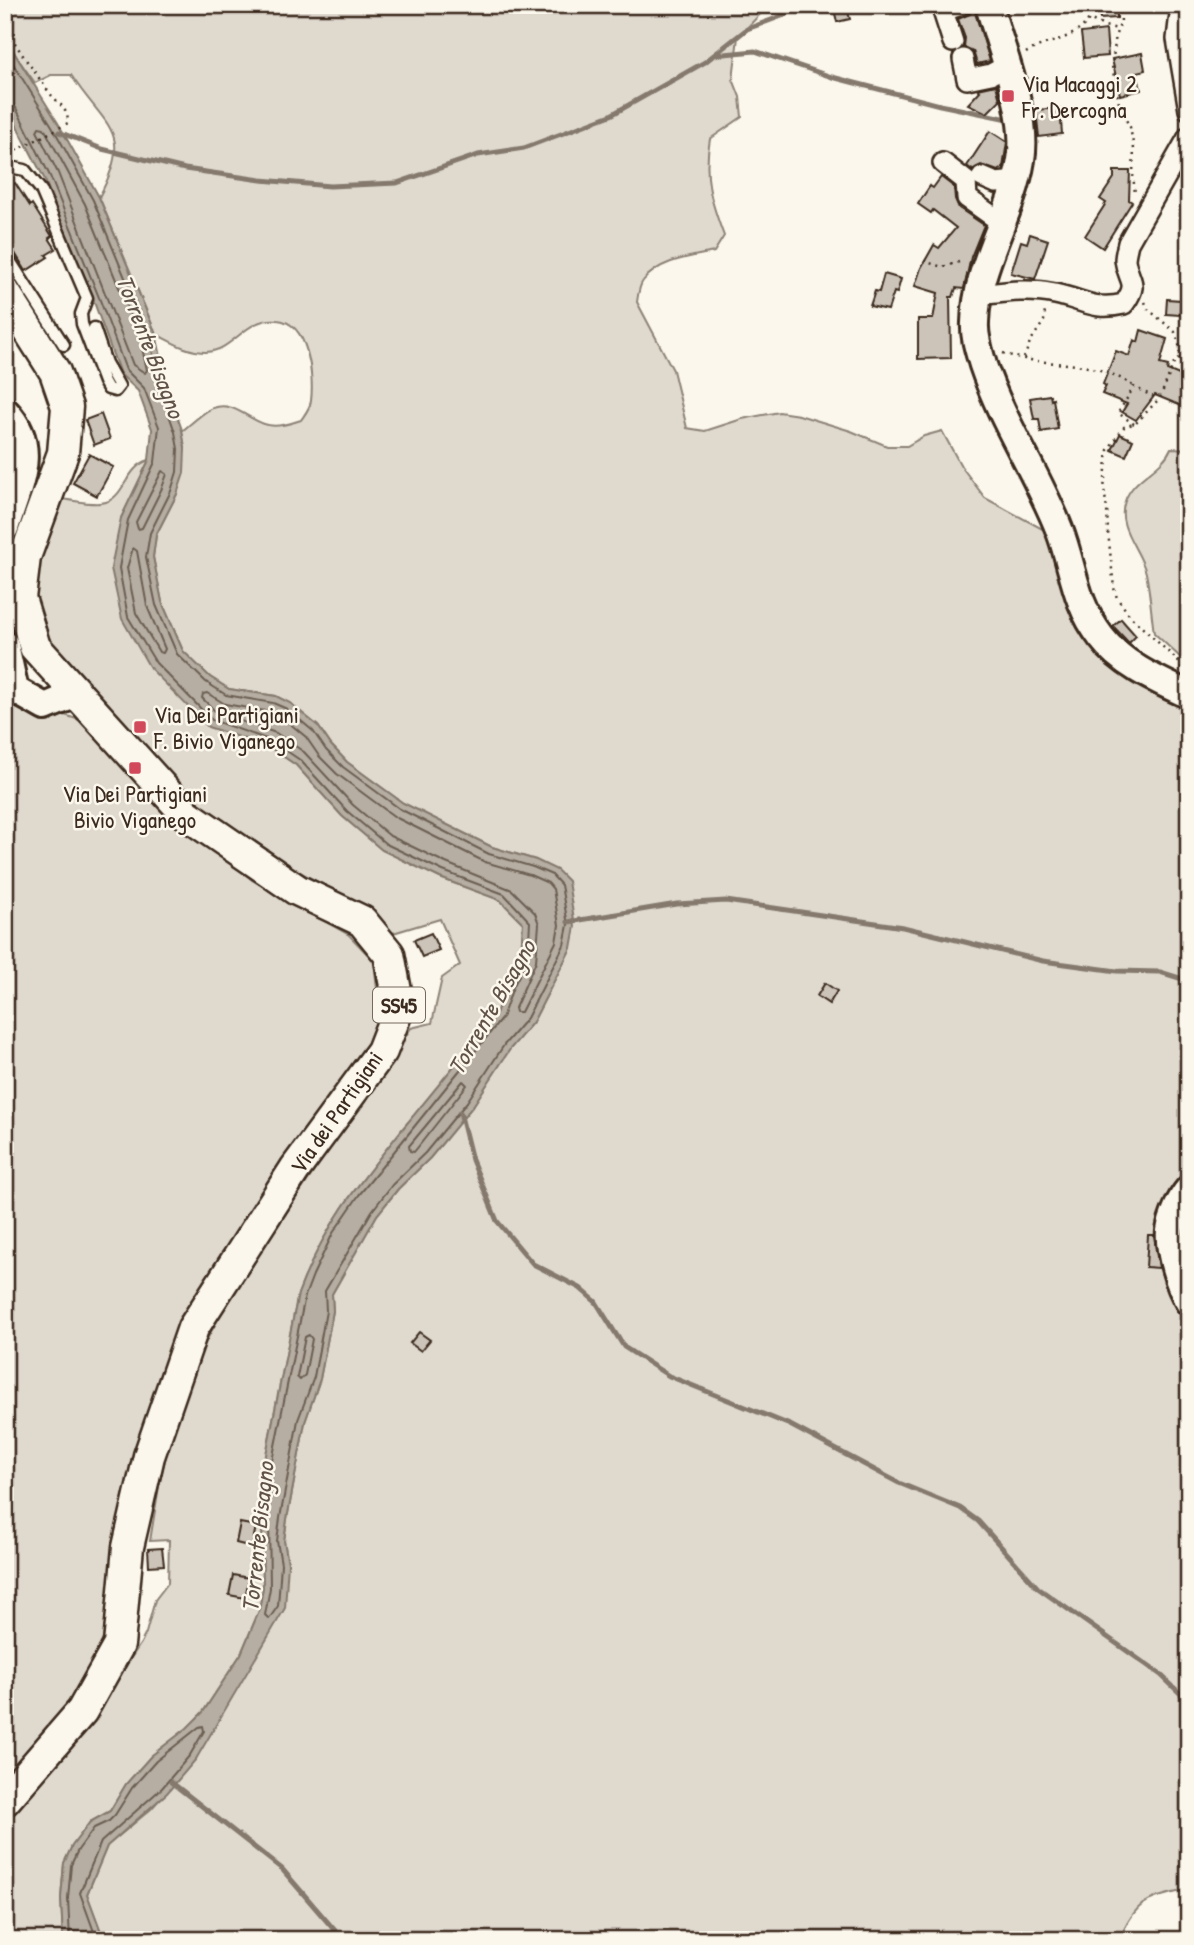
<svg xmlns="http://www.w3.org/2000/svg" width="1194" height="1945" font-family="'Patrick Hand',sans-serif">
	<rect width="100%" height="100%" fill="#fbf7ec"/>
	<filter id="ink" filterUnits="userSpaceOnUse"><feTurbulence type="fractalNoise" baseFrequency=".0143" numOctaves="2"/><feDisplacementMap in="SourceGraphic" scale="14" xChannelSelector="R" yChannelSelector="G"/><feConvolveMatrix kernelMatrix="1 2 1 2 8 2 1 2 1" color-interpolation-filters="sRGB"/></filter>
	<g filter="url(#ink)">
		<g fill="#dfd9ce" stroke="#8d8276" stroke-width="2">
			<path d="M14 5H769L738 37 733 79 740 97 742 117 710 139C703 176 711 202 724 236L714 252C690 257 659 260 643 281 639 286 638 295 637 302L673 370 687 428 705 431 742 419 779 412 799 415 851 431 887 446H907L924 436 942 431 961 466 985 498 1050 533 1077 617 1189 704V1174L1174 1190 1175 1300 1189 1320V1889C1147 1900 1138 1897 1119 1940H104L87 1894 107 1846 151 1809 196 1759 288 1563 284 1541 287 1519 305 1422 320 1379 333 1311 332 1294 377 1215 398 1189 430 1158 473 1106 510 1049 533 1022 571 948 536 860 492 847 403 803 347 762 331 745 318 726 276 696 229 689 210 677 183 651 162 602 153 557 156 535 177 494 185 448 182 431C190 425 205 410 213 408 233 401 246 418 264 424 276 428 289 424 301 420 305 414 310 408 311 401 314 377 309 322 277 320 245 317 234 351 206 352 187 352 172 342 156 334L99 197C135 130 105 128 71 75H51L35 83C14 52 0 43 14 5Z"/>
			<path d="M1171 448 1189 449V670L1181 658 1154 633C1151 613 1150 592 1146 573 1141 550 1115 527 1125 501 1133 477 1162 470 1171 448Z"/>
			<path d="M149 460 121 518 208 727 269 747 296 765 342 816 382 850 440 878 500 900 523 923 521 956 506 984 496 1014C465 1052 435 1090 404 1127 359 1183 324 1225 298 1294L265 1460 262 1511 263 1588 259 1611 241 1654 203 1712 188 1728 151 1756 126 1784 110 1811 90 1822 72 1846 64 1863 61 1898 63 1940H5V1816L81 1733 141 1643 146 1633 155 1600 168 1583 169 1540 150 1541 160 1480 183 1386 229 1297 405 1037 411 1028 432 1023 442 978 460 965 440 919 393 933 372 912 232 834 168 780 58 655 35 618 33 574 61 499C74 500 94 506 106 502 125 496 126 467 149 460Z"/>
			<polygon points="5,690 59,713 91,724 188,825 252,880 349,935 374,961 380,1017 368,1050 222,1259 117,1542 103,1638 96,1662 78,1694 5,1777"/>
		</g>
		<path fill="#b6aea2" stroke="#85796d" stroke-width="2" d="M5 38 58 123 99 197 156 334 169 393 182 430 185 448 184 473 177 494 156 535 153 557 162 602 183 651 210 677 229 689 276 696 290 703 318 726 331 745 347 762 403 803 492 847 536 860 557 870 568 881 575 926 571 948 533 1022 510 1049 473 1106 430 1158 398 1189 377 1215 332 1294 333 1311 320 1379 305 1422 287 1519 284 1541 288 1563 285 1608 196 1759 167 1793 107 1846 87 1894 104 1940H63L61 1898 64 1863 72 1846 90 1822 110 1811 126 1784 151 1756 187 1728 203 1712 241 1654 259 1611 263 1588 262 1511 265 1460 298 1294C324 1225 359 1183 404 1127 435 1090 465 1052 496 1014L506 984 521 956 523 923 500 900 440 878 382 850 342 816 296 765 269 747 208 727 150 668 122 619 111 568 121 518 149 460 152 429 138 391 120 374 94 302 44 178 5 103Z"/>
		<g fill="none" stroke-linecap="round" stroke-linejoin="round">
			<g stroke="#6c5f53" stroke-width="2">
				<polyline points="5,51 52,126 93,200 149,336 162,395 175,432 178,449 177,472 171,491 150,533 146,557 156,605 177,654 206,682 226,695 273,703 287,709 313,731 326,750 343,767 400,809 489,854 533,867 552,875 561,885 568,925 564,945 527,1018 504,1045 467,1102 425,1153 392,1185 372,1211 325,1291 326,1311 314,1377 298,1420 280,1518 277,1541 281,1564 278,1606 269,1619 265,1615 270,1588 269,1511 272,1461 305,1296 313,1275 333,1233 359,1195 502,1018 513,987 528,958 530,922 504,894 443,871 386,844 347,811 300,760 272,741 212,720 156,663 128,617 119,568 128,520 155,462 159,427 144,388 126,370 100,300 50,176 15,106 5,102"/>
				<polygon points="39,127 44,128 85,204 140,339 147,370 145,373 133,365 58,173 37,131"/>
				<polygon points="162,471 167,474 162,488 142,528 138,529 136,522"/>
				<polygon points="133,548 137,551 147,606 165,649 163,653 159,652 136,613 127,568"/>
				<polygon points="207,693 225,704 271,712 282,717 306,737 319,756 337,774 395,817 485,862 530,875 548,883 553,889 559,925 556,942 521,1012 516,1012 515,1008 536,961 539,924 535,913 512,890 446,863 390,836 353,805 304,752 276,733 217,713 202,698 203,694"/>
				<polygon points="463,1081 467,1085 418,1147 414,1152 410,1151 409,1146"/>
				<polygon points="309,1335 312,1339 305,1375 300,1380 297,1377 305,1337"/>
				<polyline points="70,1940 68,1898 71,1865 78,1850 94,1828 109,1821 115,1815 132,1788 156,1761 199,1727 203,1726 204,1731 190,1755 162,1788 101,1842 80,1893 97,1940"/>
			</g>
			<g stroke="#85796d" stroke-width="5">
				<polyline points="714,55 755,51 832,77 940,105 1003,118"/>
				<polyline points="59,132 102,149 185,169 261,180 330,186 397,183 478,155 524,148 611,115 705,62 747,29 782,16 798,5"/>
				<polyline points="568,922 677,904 726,901 903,927 1043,961 1117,971 1160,972 1189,981"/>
				<polyline points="460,1112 472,1160 497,1221 533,1264 580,1288 596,1302 624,1347 669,1376 790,1425 899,1483 960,1508 978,1521 1038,1588 1161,1675 1189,1702"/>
				<polyline points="171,1782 282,1869 343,1940"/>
			</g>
		</g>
		<g fill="#ccc4b9" stroke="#3b2a1e" stroke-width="2">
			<polygon points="833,5 846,5 850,19 837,22"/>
			<polygon points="1100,5 1117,5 1117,18 1100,19"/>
			<polygon points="973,6 990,61 977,64 973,51 964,47 965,38 958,19 970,14"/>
			<polygon points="1106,30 1108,56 1084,58 1081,33"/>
			<polygon points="1142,53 1145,70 1137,72 1141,90 1120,95 1112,59"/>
			<polygon points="996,85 1000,100 987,113 968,104 980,91 978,89"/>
			<polygon points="1060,108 1062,134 1039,137 1036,110"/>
			<polygon points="990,131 1007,142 1003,168 998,171 981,165 972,170 967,166"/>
			<polygon points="1114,171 1130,171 1129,200 1132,202 1103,248 1085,236 1106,203 1100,199 1114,178"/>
			<polygon points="941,177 954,187 955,199 959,208 984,225 971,257 964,289 956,288 953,297 950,297 951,358 918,359 918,319 933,319 938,293 915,286 921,268 934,245 939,248 956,228 933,210 931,213 918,204 930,186 933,188"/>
			<polygon points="15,183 30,206 32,204 52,236 49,238 56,249 46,255 48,257 26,271 5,237 5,189"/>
			<polygon points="1030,234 1048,240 1035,279 1011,273 1021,241 1027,243"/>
			<polygon points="884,274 901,279 897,293 894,292 888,310 870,306 875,291 879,292"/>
			<polygon points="1167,299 1181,300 1180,315 1166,314"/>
			<polygon points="1141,330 1167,339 1160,364 1168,366 1167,370 1189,379 1189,409 1155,395 1136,420 1122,412 1127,404 1102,394 1106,386 1103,384 1116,351 1129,356 1134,340 1138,342"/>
			<polygon points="1050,395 1051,400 1053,399 1058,429 1041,432 1039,419 1034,419 1030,398"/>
			<polygon points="101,414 110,439 94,445 85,420"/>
			<polygon points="1120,434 1133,440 1126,456 1112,450"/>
			<polygon points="89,454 113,467 97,496 73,483"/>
			<polygon points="1121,619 1136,636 1129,643 1113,626"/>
			<polygon points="431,933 439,950 422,957 414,940"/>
			<polygon points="825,983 837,991 829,1004 817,996"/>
			<polygon points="1148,1235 1154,1235 1159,1268 1146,1267"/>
			<polygon points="419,1332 430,1340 421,1351 410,1343"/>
			<polygon points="240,1523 256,1526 252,1547 236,1543"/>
			<polygon points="162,1548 164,1565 149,1566 148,1549"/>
			<polygon points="233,1575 249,1578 245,1598 229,1595"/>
		</g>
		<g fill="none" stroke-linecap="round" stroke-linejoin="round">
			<defs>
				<g id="lane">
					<polyline points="5,170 15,168 25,170 41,190 87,298 81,314 82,324 104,382 108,389 115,391 119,386 106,363 94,328"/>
					<polyline points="5,253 64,345"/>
				</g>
				<g id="street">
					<polyline points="1181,5 1177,39 1189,110"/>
					<polyline points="953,42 943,11 961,5"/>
					<polyline points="963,59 967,79 991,74 1006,66"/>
					<polyline points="943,163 966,181 967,198 1002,223"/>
					<polyline points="982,177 996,183 1016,181"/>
					<path d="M978 295C1004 292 1030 288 1055 294 1084 300 1093 311 1124 304 1140 282 1128 282 1125 260 1125 255 1127 248 1128 243L1189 136"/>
				</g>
				<g id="secondary">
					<path d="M989 5C1001 50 1029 116 1021 160 1012 216 976 265 975 323 974 337 979 351 983 365 1002 422 1037 473 1059 529 1074 568 1074 602 1101 637 1122 665 1157 680 1189 695"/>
					<path d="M5 411C40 447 18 486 5 528"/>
					<polyline points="5,645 15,690 45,707 76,694"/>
					<path d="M1189 1189C1180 1199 1172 1218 1170 1231 1168 1249 1179 1287 1189 1302"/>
				</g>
				<polyline id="primary" points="5,293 55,372 67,407 63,453 25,557 20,598 35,647 186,814 297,890 362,921 389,954 399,1007 382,1051 295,1169 193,1328 149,1456 128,1547 119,1645 82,1711 5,1800"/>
			</defs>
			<use href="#lane" stroke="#3b2a1e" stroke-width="15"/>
			<use href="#street" stroke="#3b2a1e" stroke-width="24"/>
			<use href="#secondary" stroke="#3b2a1e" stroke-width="32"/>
			<use href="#primary" stroke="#3b2a1e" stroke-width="35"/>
			<g stroke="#3b2a1e" stroke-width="2.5" stroke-dasharray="2 5" stroke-linecap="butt">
				<polyline points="1120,5 1121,22 1116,34 1112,66 1120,109 1130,127 1134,149 1133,174 1135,194"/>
				<path d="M5 24C15 47 34 70 48 91 57 103 68 107 68 123L8 155"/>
				<path d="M1026 53C1047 39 1074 42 1089 19L1104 26 1118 29"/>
				<polyline points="924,261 942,267 959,262"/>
				<polyline points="1145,302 1148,309 1175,332 1180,348 1179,358 1173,365 1160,398 1136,423 1124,427 1108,450 1104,489 1107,509 1108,532 1114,588 1117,598 1131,617 1178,661 1181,668"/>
				<path d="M1003 353C1049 370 1092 355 1134 387"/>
				<polyline points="1024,358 1030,342 1044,321 1045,309"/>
				<polyline points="1179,358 1189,357"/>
				<polyline points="1134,424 1118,413 1134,387 1158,399"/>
			</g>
			<use href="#lane" stroke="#fbf7ec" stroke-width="10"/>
			<use href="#street" stroke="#fbf7ec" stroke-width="19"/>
			<use href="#secondary" stroke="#fbf7ec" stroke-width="26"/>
			<use href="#primary" stroke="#fbf7ec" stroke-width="30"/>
		</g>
	</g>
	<g fill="#d1495b" stroke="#fbf7ec" stroke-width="2.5">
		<rect x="1001" y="89" width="14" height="14" rx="3.5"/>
		<rect x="133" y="720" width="14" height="14" rx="3.5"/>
		<rect x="128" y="761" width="14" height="14" rx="3.5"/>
	</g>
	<g text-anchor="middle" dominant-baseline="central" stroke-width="5" stroke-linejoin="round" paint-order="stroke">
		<rect fill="#fbf7ec" stroke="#75685c" stroke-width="2" x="373" y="987.5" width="52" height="35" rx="5"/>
		<g font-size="21" font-weight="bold" fill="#3b2a1e">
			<text x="399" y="1005">SS45</text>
		</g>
		<g font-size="23" fill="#3b2a1e" stroke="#fbf7ec" text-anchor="start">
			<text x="1022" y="83">Via Macaggi 2<tspan x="1022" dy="26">Fr. Dercogna</tspan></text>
			<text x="154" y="714">Via Dei Partigiani<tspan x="154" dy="26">F. Bivio Viganego</tspan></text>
			<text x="135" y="793" text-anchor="middle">Via Dei Partigiani<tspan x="135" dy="26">Bivio Viganego</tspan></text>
		</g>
		<g font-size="23" fill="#3b2a1e" stroke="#fbf7ec">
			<text transform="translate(336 1112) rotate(-55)">Via dei Partigiani</text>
		</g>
		<g font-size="24" font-style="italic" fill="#605246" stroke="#fbf7ec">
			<text transform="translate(151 346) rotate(69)">Torrente Bisagno</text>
			<text transform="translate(491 1007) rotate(-60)">Torrente Bisagno</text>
			<text transform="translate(257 1537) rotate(-84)">Torrente Bisagno</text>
		</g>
	</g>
	<rect width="1194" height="1945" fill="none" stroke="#fbf7ec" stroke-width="28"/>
	<rect x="14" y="14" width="1166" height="1917" fill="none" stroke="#3b2a1e" stroke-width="2.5" filter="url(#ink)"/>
</svg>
